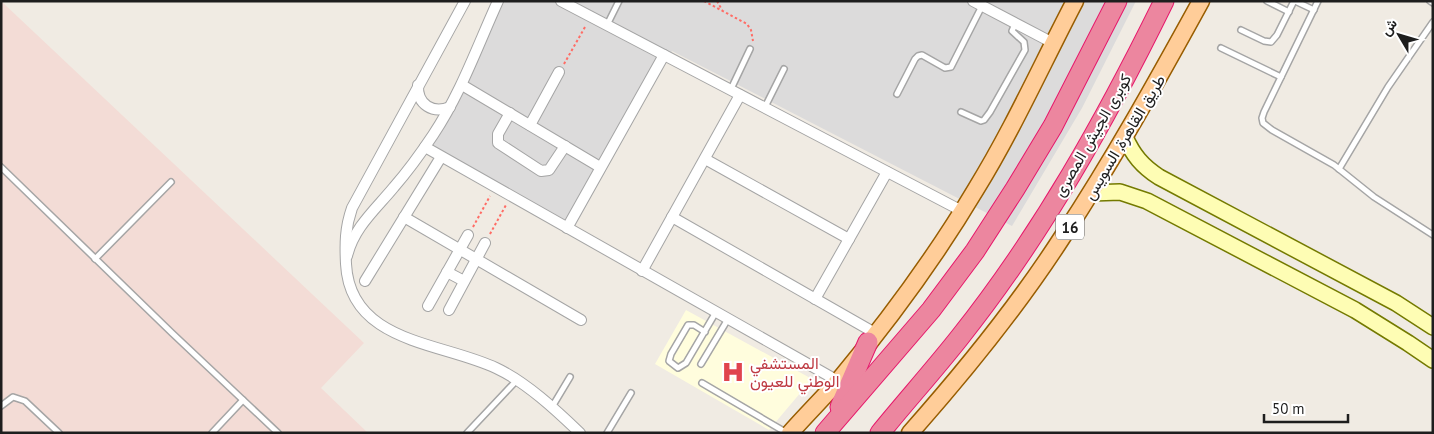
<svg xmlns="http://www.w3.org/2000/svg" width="1434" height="434" font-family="'PT Sans',Vazirmatn,sans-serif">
	<rect width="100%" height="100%" fill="#f0ebe3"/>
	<polygon fill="#dcdbdb" points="505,1 1136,1 1082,108 1012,226 672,51 573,230 425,149"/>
	<polygon fill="#fffddd" points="686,310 812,379 769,430 655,364"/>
	<polygon fill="#f3dcd6" points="1,1 364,343 321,388 368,433 1,433"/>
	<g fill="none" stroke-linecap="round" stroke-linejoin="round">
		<defs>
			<g id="lane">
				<polyline points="1267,1 1289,12"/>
				<polyline points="1295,1 1314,10"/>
				<polyline points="1318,1 1264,112 1262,118 1263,123 1272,130 1334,165 1374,197 1433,235"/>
				<polyline points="1430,1 1433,3"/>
				<polyline points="607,25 619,1"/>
				<polyline points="1241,30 1264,41 1271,42 1277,35 1294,1"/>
				<polyline points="1221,48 1281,77"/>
				<polyline points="731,89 750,49"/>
				<polyline points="897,94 915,59 918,56 922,55 945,68 951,67 982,6"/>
				<polyline points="765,107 784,69"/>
				<polyline points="961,112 981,121 984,120 990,112 1025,50 1024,42 1012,31 1015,24"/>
				<polyline points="1,167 172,333 278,433"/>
				<polyline points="1339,169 1388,87 1433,22"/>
				<polyline points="95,259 171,182"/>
				<polyline points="705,332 694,325 688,325 671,354 669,361 678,368 686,363 716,312"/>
				<polyline points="701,364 728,319"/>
				<polyline points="702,383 787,433"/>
				<polyline points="1,406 13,397 25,401 59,433"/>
				<polyline points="552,407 570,377"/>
				<polyline points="212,433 243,400"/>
				<polyline points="467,433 517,380"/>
				<polyline points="607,433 631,393"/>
			</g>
			<g id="street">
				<path d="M465 1 352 208C345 228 345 244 346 264 350 343 441 342 496 368 526 382 556 410 580 433"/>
				<polyline points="561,1 962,211"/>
				<polyline points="973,1 1053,43"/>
				<path d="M418 85C417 105 433 114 450 107"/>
				<polyline points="462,85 600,167"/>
				<polyline points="510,113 498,134 498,143 541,171 549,170 565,146"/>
				<polyline points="530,125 559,72"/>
				<polyline points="425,147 838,381"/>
				<polyline points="705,159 849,239"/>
				<polyline points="404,217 581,320"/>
				<polyline points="672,217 875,333"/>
				<polyline points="567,228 664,55"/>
				<path d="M347 256C354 227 376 209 394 187 408 171 421 153 433 135 461 93 477 47 498 1"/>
				<polyline points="642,271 740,95"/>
				<polyline points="447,272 464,281"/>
				<polyline points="365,281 441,157"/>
				<polyline points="815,299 887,172"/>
				<polyline points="428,306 468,235"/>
				<polyline points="449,310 485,243"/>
			</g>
			<g id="secondary">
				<path d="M1125 137C1133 155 1142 166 1159 177L1396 303 1433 327"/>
				<polyline points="1091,193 1120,192 1147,201 1355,310 1408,343 1433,360"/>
			</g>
			<g id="primary">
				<path d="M790 433C806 415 823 398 839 380 889 320 936 256 976 189 1013 129 1042 64 1075 1"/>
				<path d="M910 433C965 371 1018 306 1063 236 1113 160 1157 81 1201 1"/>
			</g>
			<g id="highway">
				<polyline points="840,407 868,342"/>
				<polyline points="825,433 931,310 975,251 1015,189 1053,126 1117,1"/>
				<path d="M880 433C906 401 934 370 960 337 1042 234 1106 119 1164 1"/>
			</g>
		</defs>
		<use href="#lane" stroke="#a5a5a5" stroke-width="8"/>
		<use href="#street" stroke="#a5a5a5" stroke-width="12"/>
		<use href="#secondary" stroke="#747a00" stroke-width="18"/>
		<use href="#primary" stroke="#985d00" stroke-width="19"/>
		<use href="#highway" stroke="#e6186b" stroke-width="21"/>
		<g stroke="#ff6c65" stroke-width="2" stroke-dasharray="2.5 2.5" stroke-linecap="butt">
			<polyline points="704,1 747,24 751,30 753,41"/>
			<polyline points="717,1 722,10"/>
			<polyline points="564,64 585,27"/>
			<polyline points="473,227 490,196"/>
			<polyline points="490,234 506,205"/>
		</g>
		<use href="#lane" stroke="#fff" stroke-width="5"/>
		<use href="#street" stroke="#fff" stroke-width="10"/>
		<use href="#secondary" stroke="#fefdb4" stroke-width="15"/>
		<use href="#primary" stroke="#ffcd99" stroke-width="16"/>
		<use href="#highway" stroke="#ec869f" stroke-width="19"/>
	</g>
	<defs>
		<symbol id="hospital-bare" viewBox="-9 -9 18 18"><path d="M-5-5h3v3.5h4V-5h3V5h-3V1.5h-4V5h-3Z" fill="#e0444e" stroke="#fff" stroke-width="2.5" paint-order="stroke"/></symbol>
	</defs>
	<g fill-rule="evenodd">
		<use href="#hospital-bare" x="717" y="356" width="32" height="32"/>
	</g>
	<g text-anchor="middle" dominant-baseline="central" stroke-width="4" stroke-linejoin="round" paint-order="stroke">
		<rect fill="#fff" stroke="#626262" stroke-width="1" x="1056" y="214.5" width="28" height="25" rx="4"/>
		<g font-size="15" font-weight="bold" fill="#1e1e1e">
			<text x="1070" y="227">16</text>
		</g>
		<g font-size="16" fill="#1e1e1e" stroke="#fff">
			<text transform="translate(1092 135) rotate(-60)">كوبرى الجيش المصرى</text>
			<text transform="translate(1124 137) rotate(-59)">طريق القاهرة, السويس</text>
		</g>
		<g font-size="16" fill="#be3a42" stroke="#fff" text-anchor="start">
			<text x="750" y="363">المستشفي<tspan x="750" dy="18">الوطني للعيون</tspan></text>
		</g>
	</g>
	<rect width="1434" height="434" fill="none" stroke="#1e1e1e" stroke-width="5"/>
	<g transform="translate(1399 35) rotate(308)" stroke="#ffffff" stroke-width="4" paint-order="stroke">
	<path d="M0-4L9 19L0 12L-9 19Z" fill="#1e1e1e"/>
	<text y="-8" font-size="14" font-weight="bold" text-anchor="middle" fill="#1e1e1e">ش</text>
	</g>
	<path d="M1264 414v8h84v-8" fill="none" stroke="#1e1e1e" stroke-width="2.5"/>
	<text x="1272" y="414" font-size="15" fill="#1e1e1e" stroke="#ffffff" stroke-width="4" paint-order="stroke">50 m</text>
</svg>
